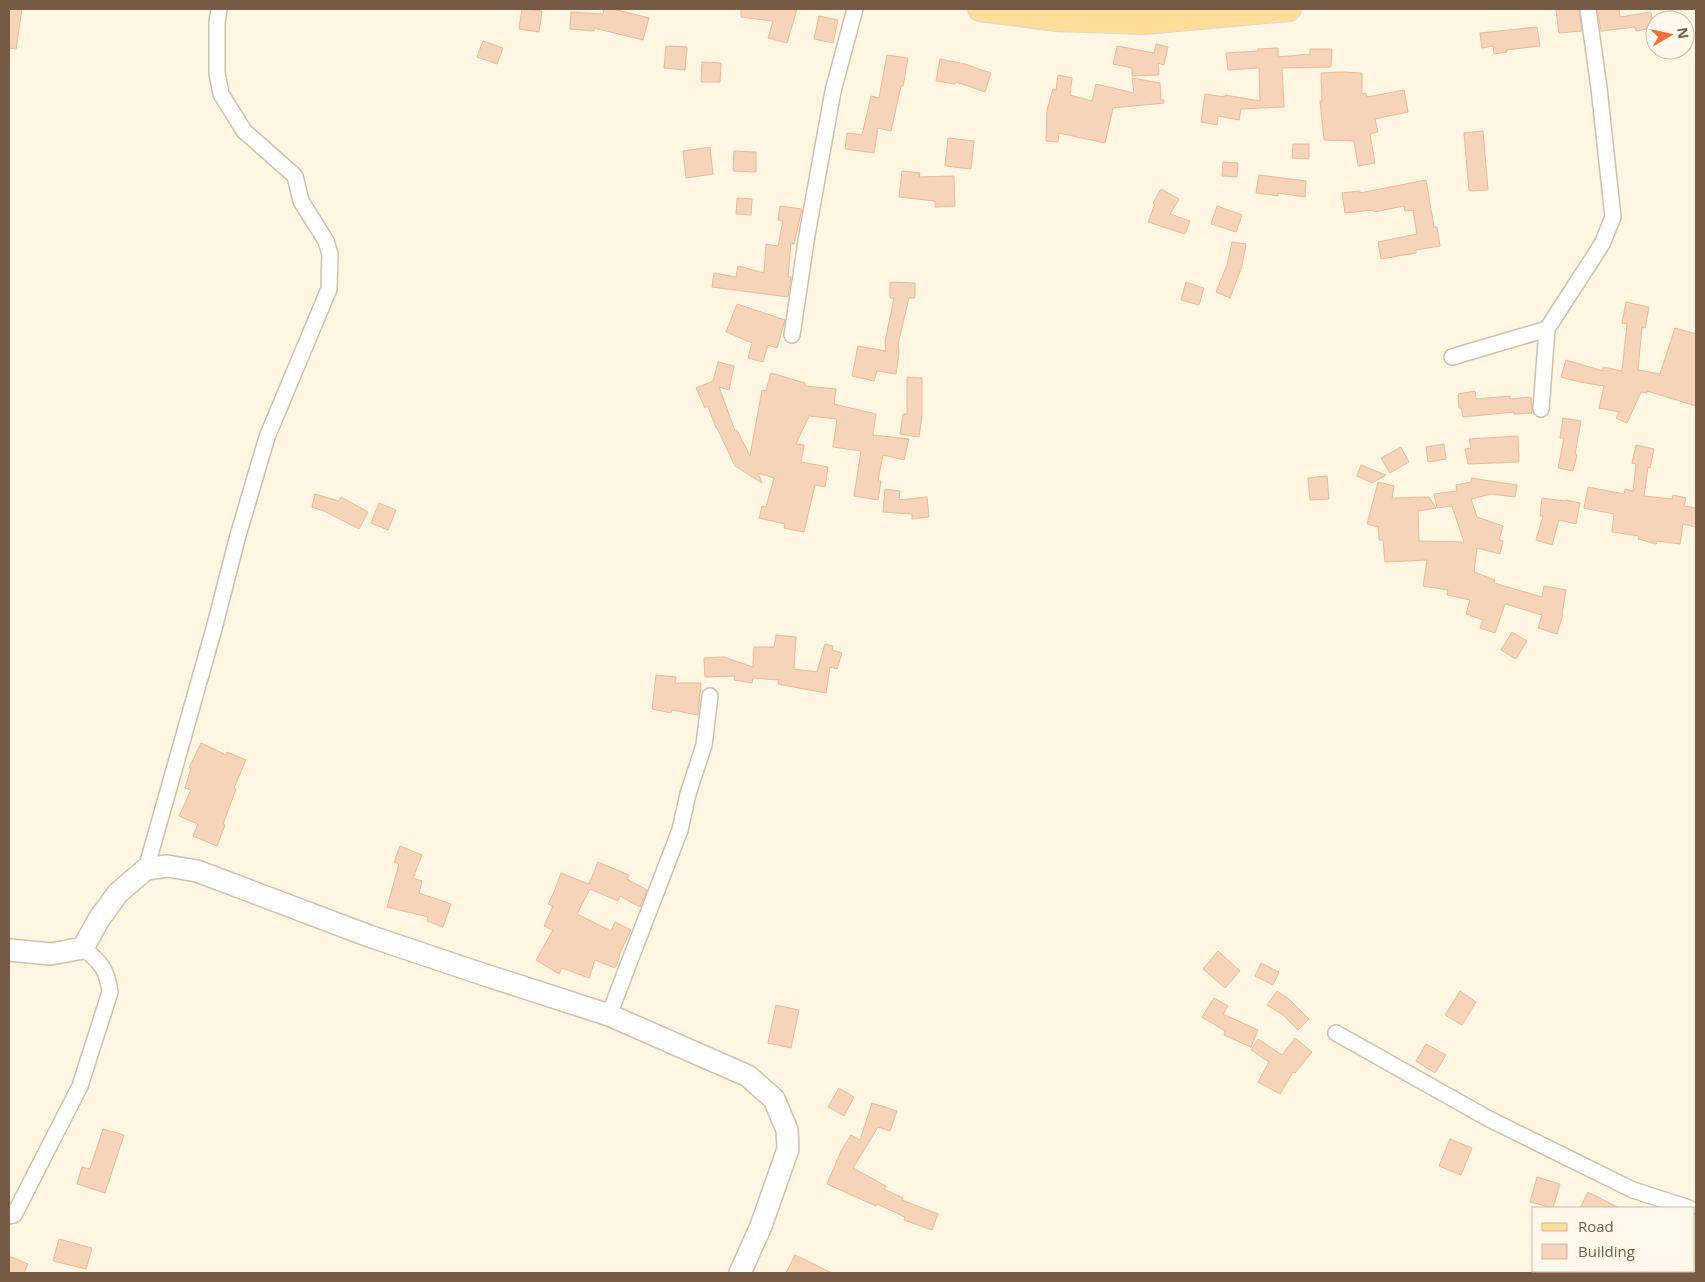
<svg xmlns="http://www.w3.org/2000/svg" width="1705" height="1282" font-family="'Open Sans',sans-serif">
	<rect width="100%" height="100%" fill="#fef5e3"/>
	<g fill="#f5d4b9" stroke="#e9bb98">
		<polygon points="9,9 22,9 16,49 9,48"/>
		<polygon points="522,9 542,11 539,32 519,29"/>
		<polygon points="604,9 617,9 617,10 649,18 643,40 594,28 594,31 570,29 571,12 603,14"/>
		<polygon points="741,9 797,9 787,43 768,38 773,21 741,17"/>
		<polygon points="1565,9 1579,9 1582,31 1559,33 1556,10"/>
		<polygon points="1597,9 1619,9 1620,17 1651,12 1653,28 1636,31 1635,27 1601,31"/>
		<polygon points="819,16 838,20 833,43 814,39"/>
		<polygon points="1537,27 1540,46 1506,50 1507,52 1494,54 1493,46 1482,48 1480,33"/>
		<polygon points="483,41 503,48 497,64 477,57"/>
		<polygon points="1156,44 1168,47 1164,65 1158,63 1159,75 1132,76 1132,68 1113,64 1117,46 1154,53"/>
		<polygon points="666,46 687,47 685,70 664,68"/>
		<polygon points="1278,48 1278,57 1310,54 1310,49 1332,49 1331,67 1282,68 1284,107 1241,109 1239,120 1218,116 1217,125 1201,122 1205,94 1225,97 1225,95 1260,101 1259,68 1228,70 1226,53 1258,51 1258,49"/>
		<polygon points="887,55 908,58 903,86 901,86 891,131 878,128 874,153 845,149 847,133 862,135 871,96 879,98"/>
		<polygon points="940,59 965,64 991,73 985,92 956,82 955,84 936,81"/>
		<polygon points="702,62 721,63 720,82 701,82"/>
		<polygon points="1341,72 1362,73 1362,94 1366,93 1367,97 1404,90 1408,112 1375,119 1378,132 1370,134 1375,163 1358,166 1354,141 1324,140 1320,101 1322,101 1321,73"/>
		<polygon points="1058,75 1072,78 1070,95 1092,101 1096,84 1134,93 1132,78 1160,83 1161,100 1164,100 1164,103 1113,108 1105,143 1059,133 1058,142 1046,141 1047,110 1053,89 1056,90"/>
		<polygon points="1483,131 1488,190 1469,191 1464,133"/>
		<polygon points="948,138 974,141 971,169 945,166"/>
		<polygon points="1293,144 1309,144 1309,159 1292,158"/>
		<polygon points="710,147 713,174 686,178 683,151"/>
		<polygon points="734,151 756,152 756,172 733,171"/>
		<polygon points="1223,162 1238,163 1237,177 1222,176"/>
		<polygon points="902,171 920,173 919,177 954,176 955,206 935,207 935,201 899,197"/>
		<polygon points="1259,175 1306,181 1305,197 1278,193 1278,196 1256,193"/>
		<polygon points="1426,180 1434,227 1437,227 1440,246 1416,250 1416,253 1381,259 1378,242 1417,234 1413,210 1405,211 1404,206 1374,212 1374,210 1345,213 1342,193 1360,191 1360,193"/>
		<polygon points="1161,189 1179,199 1170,214 1190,221 1185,234 1148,222 1155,204 1153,203"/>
		<polygon points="737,198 752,199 751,215 736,214"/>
		<polygon points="780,206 802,209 794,244 791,243 788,277 791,277 788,297 712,287 714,273 736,277 738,266 764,273 766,244 778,246 783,221 778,220"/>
		<polygon points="1217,206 1242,215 1236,232 1211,224"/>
		<polygon points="1232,242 1246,244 1242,266 1230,298 1216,292 1227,265"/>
		<polygon points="890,282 915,283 915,298 909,298 898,344 899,352 896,374 877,371 874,381 852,376 858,346 886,351 885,342 894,298 890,298"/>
		<polygon points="1186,282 1204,288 1199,305 1181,300"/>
		<polygon points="1626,302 1649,307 1645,328 1642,327 1638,370 1660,374 1675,328 1696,334 1696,406 1647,391 1647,393 1641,392 1627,423 1616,418 1619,412 1599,408 1604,386 1580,382 1561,377 1566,360 1603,371 1603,367 1622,371 1627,324 1622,323"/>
		<polygon points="737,304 785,320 777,348 768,345 763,362 748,358 752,343 726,332"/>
		<polygon points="718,362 734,366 729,390 719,387 735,431 737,430 750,456 762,390 766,391 771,373 805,383 805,386 836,389 834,404 876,414 873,435 909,439 904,460 883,455 878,481 881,481 878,500 854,496 861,451 833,447 837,419 809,416 796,444 804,445 801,462 828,467 825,487 815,485 804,532 784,528 785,524 759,518 762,506 766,507 774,478 758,473 762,483 735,466 717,428 716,428 708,406 705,408 696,388 713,381"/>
		<polygon points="907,377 922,378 922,416 919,437 900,434 903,414 907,414"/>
		<polygon points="1475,391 1476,399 1510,396 1510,399 1531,397 1532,413 1514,414 1514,412 1463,417 1461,408 1459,408 1458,394"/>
		<polygon points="1563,418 1581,421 1575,454 1577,455 1573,471 1558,468 1564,438 1560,438"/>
		<polygon points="1518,436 1519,462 1468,464 1465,449 1471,448 1469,439"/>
		<polygon points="1444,444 1446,459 1428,462 1426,447"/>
		<polygon points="1636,445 1654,449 1650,468 1648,467 1644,496 1672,499 1673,495 1686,498 1684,506 1696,508 1696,527 1683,524 1680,544 1657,541 1656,544 1638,539 1639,536 1612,532 1614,514 1584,508 1588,487 1624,494 1625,489 1633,491 1636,464 1632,463"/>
		<polygon points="1401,447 1409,462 1390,473 1381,458"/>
		<polygon points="1361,465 1386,475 1372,483 1357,476"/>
		<polygon points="1327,476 1329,499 1310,500 1308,478"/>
		<polygon points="1471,478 1517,485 1515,497 1491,494 1471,499 1477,517 1503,526 1499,540 1503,541 1500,554 1477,548 1474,572 1495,580 1494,583 1542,597 1544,586 1566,590 1562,614 1563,614 1557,634 1538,628 1542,615 1505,604 1495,633 1480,628 1483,620 1466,614 1470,600 1447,595 1448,590 1423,586 1427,560 1385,562 1383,540 1379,540 1378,527 1367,524 1378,482 1394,486 1392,498 1429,497 1436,508 1418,511 1419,541 1464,542 1452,506 1437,508 1434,494 1457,491 1456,485 1471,482"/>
		<polygon points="885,489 900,491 899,500 927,497 929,517 912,519 912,514 883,512"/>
		<polygon points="315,494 339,501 341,497 368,512 359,529 324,511 312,507"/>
		<polygon points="1542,498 1565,501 1566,500 1580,503 1576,524 1559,520 1552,545 1536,540 1543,516 1540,516"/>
		<polygon points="379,503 396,510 388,530 371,523"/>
		<polygon points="1512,632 1527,641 1516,659 1501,650"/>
		<polygon points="776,635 796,637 794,669 817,672 825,644 833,646 832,650 842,653 837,669 830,667 826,693 778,684 779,680 753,678 752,683 734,680 735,676 705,677 704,658 724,657 753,667 754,647 774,647"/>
		<polygon points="656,675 676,677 675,683 701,683 698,715 672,710 671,713 652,709"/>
		<polygon points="201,743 226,755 227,752 246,760 234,788 236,789 223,824 225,825 217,846 193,836 198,824 179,816 191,790 185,788 191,768 189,768"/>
		<polygon points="400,846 422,855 413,878 422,881 419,893 451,904 443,927 427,921 428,917 387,907 399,864 394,862"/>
		<polygon points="598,862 629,875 627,879 647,890 640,907 620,896 618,901 590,889 577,914 611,931 615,922 631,930 619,955 620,956 615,968 595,960 589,978 562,968 559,974 536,960 553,930 544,926 553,906 548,904 554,892 561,873 589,884"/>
		<polygon points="1218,951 1240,971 1225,988 1203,969"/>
		<polygon points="1261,963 1279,972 1273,985 1255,976"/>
		<polygon points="1277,991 1289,999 1309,1019 1298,1030 1283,1015 1267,1005"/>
		<polygon points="1460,991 1476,1002 1462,1025 1445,1015"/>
		<polygon points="1214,998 1228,1006 1223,1014 1258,1030 1251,1047 1224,1035 1225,1031 1202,1017"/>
		<polygon points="776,1005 799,1010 791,1048 768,1043"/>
		<polygon points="1295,1038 1312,1052 1295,1073 1293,1072 1280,1094 1258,1082 1269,1062 1251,1050 1258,1039 1282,1055"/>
		<polygon points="1426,1044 1446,1055 1435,1073 1416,1061"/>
		<polygon points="839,1088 854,1097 844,1116 828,1107"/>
		<polygon points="872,1103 897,1111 890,1131 878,1127 853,1168 886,1186 884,1189 903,1198 902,1200 938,1214 932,1230 904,1220 905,1217 877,1204 876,1206 827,1184 841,1151 851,1135 860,1140"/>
		<polygon points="103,1129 124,1135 105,1193 77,1184 82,1167 90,1169"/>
		<polygon points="1450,1139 1472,1148 1461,1175 1439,1166"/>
		<polygon points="1537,1177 1560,1184 1553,1208 1530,1202"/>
		<polygon points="1588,1192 1619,1208 1580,1208"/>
		<polygon points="59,1239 92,1248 86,1269 53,1261"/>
		<polygon points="795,1255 832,1273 786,1273"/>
		<polygon points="9,1256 28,1264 24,1273 9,1273"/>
	</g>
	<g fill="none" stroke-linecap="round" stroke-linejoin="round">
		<defs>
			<g id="street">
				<polyline points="792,335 807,235 833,91 855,9"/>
				<polyline points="1452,357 1547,329 1602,244 1613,217 1599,88 1588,9"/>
				<polyline points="1541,409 1547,329"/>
				<polyline points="146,869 215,625 237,539 267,437 329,289 330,254 326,241 301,201 295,176 244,131 221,94 217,73 217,23 219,9"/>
				<polyline points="609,1015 680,830 688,794 704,745 710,696"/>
				<polyline points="1336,1033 1489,1119 1633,1190 1689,1208"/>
				<path d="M9 1216 14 1215 80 1086 110 992C107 970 101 962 83 948"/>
			</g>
			<polyline id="secondary" points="9,950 51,954 83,948 99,919 118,893 146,869 167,866 197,871 369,936 482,974 609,1015 748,1076 774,1099 787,1130 788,1149 761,1226 740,1273"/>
			<polyline id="primary" points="980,9 1056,19 1145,22 1289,9"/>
		</defs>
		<use href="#street" stroke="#d2bfab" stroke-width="18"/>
		<use href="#secondary" stroke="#d6bfa9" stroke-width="24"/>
		<use href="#primary" stroke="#dfd8d3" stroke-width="26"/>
		<use href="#street" stroke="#fff" stroke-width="15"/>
		<use href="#secondary" stroke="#fff" stroke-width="21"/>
		<use href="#primary" stroke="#ffde99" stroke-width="24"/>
	</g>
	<rect width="1705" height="1282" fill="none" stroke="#785b47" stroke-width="20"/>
	<rect x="1532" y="1207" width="162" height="65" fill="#fff8eb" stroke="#c9b9a9"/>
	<rect x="1542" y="1223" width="25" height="8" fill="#ffde99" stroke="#c9b9a9"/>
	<text x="1578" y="1232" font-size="15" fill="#785b47">Road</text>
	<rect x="1542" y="1244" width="25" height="15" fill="#f5d4b9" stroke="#c9b9a9"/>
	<text x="1578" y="1257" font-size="15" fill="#785b47">Building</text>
	<g transform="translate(1670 35) rotate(81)"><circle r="24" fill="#fff8eb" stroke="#c9b9a9"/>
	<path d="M0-4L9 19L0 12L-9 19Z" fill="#f16f3f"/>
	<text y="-8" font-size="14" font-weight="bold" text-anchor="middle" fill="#785b47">N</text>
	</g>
</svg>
